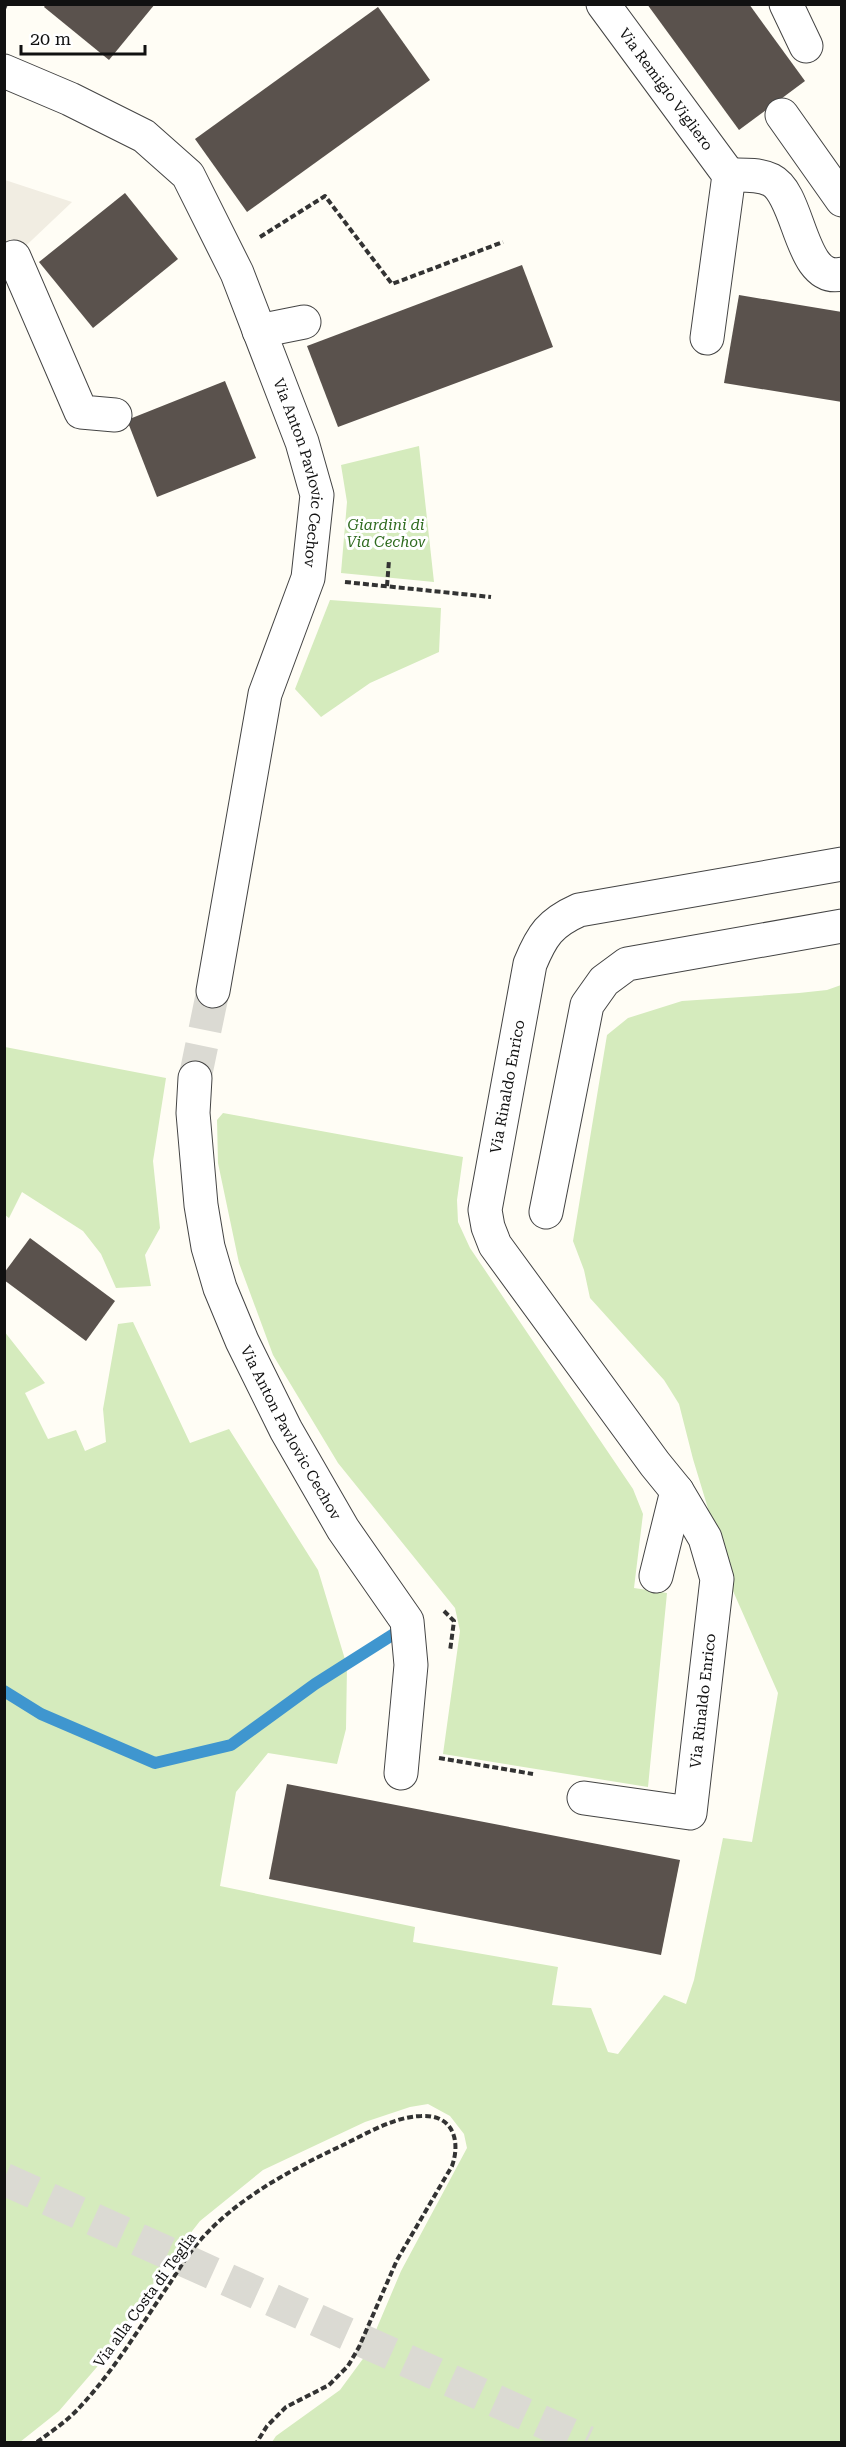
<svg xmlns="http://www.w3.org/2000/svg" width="846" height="2447" font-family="'Roboto Serif',serif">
	<rect width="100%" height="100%" fill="#fffdf5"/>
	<g fill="#d5ebbd">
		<polygon points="419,446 434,582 341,573 347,502 341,465"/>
		<polygon points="330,600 441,608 439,652 370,683 321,717 295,689"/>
		<polygon points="841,985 841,2442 272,2442 276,2436 340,2390 365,2356 401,2271 467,2148 464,2134 450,2116 428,2104 410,2107 365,2122 263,2170 200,2221 164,2267 109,2353 59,2411 20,2442 5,2442 4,1331 45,1383 25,1393 48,1439 76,1430 85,1451 106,1442 103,1409 118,1324 133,1322 190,1443 229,1429 318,1570 347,1666 346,1729 337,1764 268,1753 236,1792 220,1886 415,1927 413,1942 558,1967 552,2005 591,2008 608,2052 618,2054 664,1995 686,2004 694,1980 723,1838 752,1842 778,1693 733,1591 693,1459 679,1404 664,1380 590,1298 584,1270 573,1241 607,1035 628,1018 682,1001 799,993 827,990"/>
		<polygon points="5,1047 166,1078 153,1161 160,1228 145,1255 151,1286 116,1288 101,1254 83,1231 22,1192 9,1218 5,1215"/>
		<polygon points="223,1113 463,1157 457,1200 458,1222 470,1248 633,1489 643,1514 634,1588 667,1593 648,1787 443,1754 460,1631 455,1608 338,1463 273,1355 239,1263 218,1163 217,1120"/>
	</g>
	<polygon fill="#f1ede2" points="5,180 72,202 14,257 5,252"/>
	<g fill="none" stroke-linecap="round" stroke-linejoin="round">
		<polyline stroke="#3f96cf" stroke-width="12" points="4,1691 41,1714 155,1763 231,1745 315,1684 397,1632"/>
	</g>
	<g fill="#5a524d">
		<polygon points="46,4 155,4 109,60 44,7"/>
		<polygon points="647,4 749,4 805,81 739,130"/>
		<polygon points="378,7 430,80 247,212 195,139"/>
		<polygon points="125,193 178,259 93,328 39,262"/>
		<polygon points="522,265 553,347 338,427 307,346"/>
		<polygon points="739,295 842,312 842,402 724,383"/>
		<polygon points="225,381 256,458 157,497 127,420"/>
		<polygon points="30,1238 115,1301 86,1341 4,1280 4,1273"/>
		<polygon points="287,1784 680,1860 661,1955 269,1879"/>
	</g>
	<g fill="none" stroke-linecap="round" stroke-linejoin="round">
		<polyline stroke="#dbdad3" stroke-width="33" stroke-dasharray="33 16" stroke-linecap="butt" points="195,1078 213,991"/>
		<polyline stroke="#dbdad3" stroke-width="33" stroke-dasharray="33 16" stroke-linecap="butt" points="4,2179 587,2442"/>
		<defs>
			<g id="minor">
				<path id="s1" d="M603 4 729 175 707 338"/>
				<polyline points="786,4 806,46"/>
				<path id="s2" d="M4 71 70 99 144 136 188 175 237 273 302 442 317 495 308 578 265 694 213 991"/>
				<polyline points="782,115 842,200"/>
				<path d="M729 175C742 175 759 174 771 180 801 195 799 284 842 274"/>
				<polyline points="14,257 81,412 115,415"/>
				<polyline points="259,331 304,322"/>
				<path id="s3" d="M195 1078 193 1113 201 1205 208 1247 220 1288 242 1341 286 1430 343 1529 407 1621 411 1665 401 1773"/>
				<polyline points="546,1212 587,1005 604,981 627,964 842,926"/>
				<polyline points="656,1576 677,1491"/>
				<path id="s4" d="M584 1798 690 1813 717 1579 705 1538 677 1491 655 1464 495 1245 488 1227 485 1210 530 964C542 935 550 923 579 910L842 864"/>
			</g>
		</defs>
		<use href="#minor" stroke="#444" stroke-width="35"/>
		<g stroke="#333" stroke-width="4" stroke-dasharray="6 3" stroke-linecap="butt">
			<polyline points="4,9 6,4"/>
			<polyline points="260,237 325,196 392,284 503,242"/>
			<polyline points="345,582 491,597"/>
			<polyline points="387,586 389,560"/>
			<polyline points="444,1611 454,1621 450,1651"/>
			<polyline points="439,1758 533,1774"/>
			<path d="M37 2442C51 2432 67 2421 79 2408 114 2371 141 2325 170 2283 178 2271 186 2257 196 2245 234 2200 288 2171 341 2146 366 2134 393 2117 421 2116 453 2114 461 2141 452 2166L397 2260 359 2347 348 2366 329 2385 286 2407 267 2426 257 2442"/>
		</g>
		<use href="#minor" stroke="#fff" stroke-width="33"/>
	</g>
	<g text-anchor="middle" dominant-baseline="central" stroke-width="6" stroke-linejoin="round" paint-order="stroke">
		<g font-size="15" fill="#111" stroke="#fff">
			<text stroke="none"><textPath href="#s1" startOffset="106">Via Remigio Vigliero</textPath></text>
			<text stroke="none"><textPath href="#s2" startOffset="534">Via Anton Pavlovic Cechov</textPath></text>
			<text stroke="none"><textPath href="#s4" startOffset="908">Via Rinaldo Enrico</textPath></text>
			<text stroke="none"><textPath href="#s3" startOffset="374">Via Anton Pavlovic Cechov</textPath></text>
			<text stroke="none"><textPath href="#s4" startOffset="220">Via Rinaldo Enrico</textPath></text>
			<text transform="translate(145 2300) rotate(-54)">Via alla Costa di Teglia</text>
		</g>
		<g font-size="15" font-style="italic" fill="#2f6b1f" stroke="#fff">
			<text x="386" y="525">Giardini di<tspan x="386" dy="17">Via Cechov</tspan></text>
		</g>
	</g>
	<rect width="846" height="2447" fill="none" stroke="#111111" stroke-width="12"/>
	<path d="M21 45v9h124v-9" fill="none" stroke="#111111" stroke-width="3"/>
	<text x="30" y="45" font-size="18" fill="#111111" stroke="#ffffff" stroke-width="4.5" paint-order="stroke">20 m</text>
</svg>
